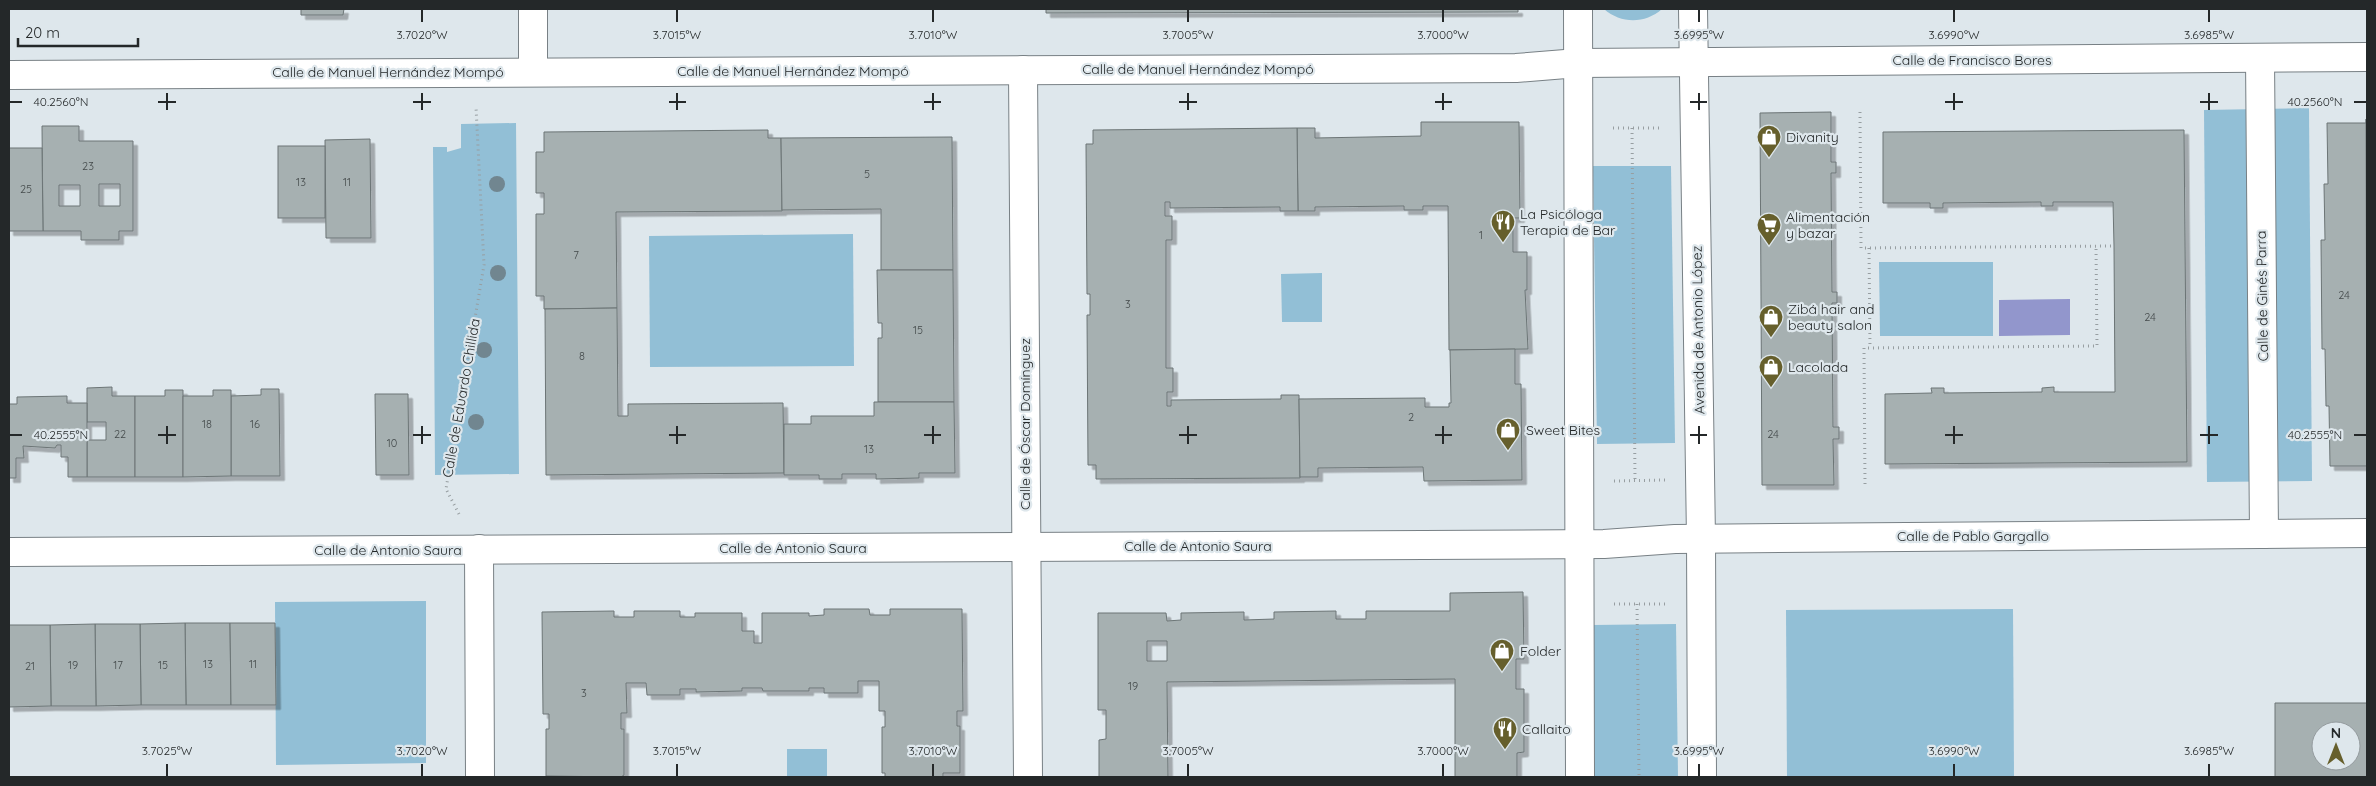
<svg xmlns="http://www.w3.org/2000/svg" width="2376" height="786" font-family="Quicksand,sans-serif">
	<defs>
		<filter id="shadow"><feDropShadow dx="4.5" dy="4.5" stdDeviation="0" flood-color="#0004"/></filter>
	</defs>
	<rect width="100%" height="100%" fill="#dee7ec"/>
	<g fill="#92bfd6">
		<path d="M1604 9H1662C1645 24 1621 24 1604 9Z"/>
		<polygon points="2309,108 2312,481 2207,482 2204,110"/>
		<polygon points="516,123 519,474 435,475 433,147 447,147 447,152 461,148 461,124"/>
		<polygon points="1593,166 1671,166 1675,443 1597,444"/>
		<polygon points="853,234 854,366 650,367 649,236"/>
		<polygon points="1879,262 1993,262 1993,336 1880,336"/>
		<polygon points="1322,273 1322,322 1282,322 1281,274"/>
		<polygon points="426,601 426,763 276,765 275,602"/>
		<polygon points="2013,609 2014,777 1787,777 1786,610"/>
		<polygon points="1676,624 1678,777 1595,777 1593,625"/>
		<rect x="787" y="749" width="40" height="28"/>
	</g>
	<polygon fill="#9296cc" points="2070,299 2070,335 1999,336 1999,300"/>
	<g fill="#a6b0b1" stroke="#6c7576" fill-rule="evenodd" filter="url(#shadow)">
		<polygon points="301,9 344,9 343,15 301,15"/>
		<polygon points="1046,9 1518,9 1518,12 1046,13"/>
		<polygon points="1831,112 1831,162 1836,162 1836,173 1831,173 1832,292 1837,292 1837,303 1832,303 1833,427 1839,427 1839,439 1833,439 1834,485 1762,485 1760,113"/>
		<polygon points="2366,119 2367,466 2330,466 2329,406 2326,406 2325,349 2322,349 2321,240 2325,240 2324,184 2328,184 2327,123 2366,123"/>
		<polygon points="1421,122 1519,122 1520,218 1513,218 1513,252 1527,252 1527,290 1525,290 1528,349 1449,350 1448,206 1423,206 1423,210 1404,210 1404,206 1315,207 1315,211 1298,211 1297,128 1315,128 1315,138 1421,136"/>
		<path d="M42 126H79V141H133V231H119V240H81V231H43ZM99 184H120V206H99ZM59 185H80V206H59Z"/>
		<polygon points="1297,128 1298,211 1280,211 1280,207 1170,208 1170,202 1165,202 1165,216 1172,216 1172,240 1166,240 1166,368 1173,368 1173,392 1167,392 1167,406 1171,406 1171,400 1281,399 1281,395 1299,395 1300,478 1096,479 1096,465 1088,465 1087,315 1090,315 1090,294 1087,294 1086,144 1093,144 1093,130"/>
		<polygon points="768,130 768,138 781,138 782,211 616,212 617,308 544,309 544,296 536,296 536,214 544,214 544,193 536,193 536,152 544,152 544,132"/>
		<polygon points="2184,130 2187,462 1885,464 1885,394 1932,393 1931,388 1944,388 1944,393 2042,392 2042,388 2054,387 2054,392 2115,392 2114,246 2113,202 2053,202 2053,206 2041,206 2041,202 1943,203 1943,208 1930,208 1930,203 1883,203 1883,132"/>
		<polygon points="952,137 953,270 881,270 881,209 782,210 781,138"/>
		<polygon points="370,139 371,238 326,238 325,140"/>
		<rect x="278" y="146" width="47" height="72"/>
		<polygon points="9,148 42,148 43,231 9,231"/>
		<polygon points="877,270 953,270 954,402 878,402 878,338 882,338 882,323 878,323"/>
		<polygon points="617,308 618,416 628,416 628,404 783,403 784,473 546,475 545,309"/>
		<polygon points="1515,349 1515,384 1521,384 1522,480 1424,481 1423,467 1318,468 1318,477 1300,477 1299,399 1425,398 1425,407 1449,407 1449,403 1451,403 1450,350"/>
		<polygon points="112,387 112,396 135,396 135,477 87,477 87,440 106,440 106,422 87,422 87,388"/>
		<polygon points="261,389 279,389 280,476 231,476 231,396 261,395"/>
		<polygon points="165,390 183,390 183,477 135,477 135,396 165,396"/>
		<polygon points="213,390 231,390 231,476 183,477 183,396 213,396"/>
		<polygon points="375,394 408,394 409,475 376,475"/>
		<polygon points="67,396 67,403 87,403 87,477 68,477 68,457 61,457 61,445 57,445 55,448 23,446 24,458 16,458 16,478 9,478 9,404 17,404 17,397"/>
		<polygon points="874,402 954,402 955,473 919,473 919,478 876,479 876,474 842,474 842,479 819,479 819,475 784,475 784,424 811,424 811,416 874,416"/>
		<path d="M1523 592 1524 659H1516V689H1524V752L1517 753V777H1455V679L1167 682 1168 777H1099V740L1106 739V710H1098V613H1166L1167 621 1181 620V613L1244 612V620L1274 619V612L1336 611V619H1366V611H1450V593ZM1147 641H1167V661H1147Z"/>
		<polygon points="824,609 869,609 870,615 890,615 890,609 962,609 963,711 957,711 957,726 960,726 960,773 943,773 943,777 885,777 885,773 882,773 882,727 885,727 885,711 879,711 879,681 858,681 858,693 824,693 824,688 809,688 809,691 763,691 762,688 742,688 742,691 696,692 696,689 680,689 680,695 647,695 646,683 626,683 627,713 621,713 621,729 624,729 624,775 621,777 546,776 546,729 549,729 549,714 543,714 542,612 614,611 614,617 634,617 634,611 680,611 680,617 695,617 695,613 742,613 742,631 754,631 754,643 762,643 762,613 809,613 809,616 824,615"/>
		<polygon points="185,623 230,623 231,705 186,705"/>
		<polygon points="185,623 186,705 141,705 140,624"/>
		<polygon points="230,623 275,623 276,705 231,705"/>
		<polygon points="95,624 140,624 141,705 96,706"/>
		<polygon points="95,624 96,706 51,706 50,625"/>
		<polygon points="9,625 50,625 51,706 9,707"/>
		<path d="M2275 703H2367V777H2275ZM2321 731H2351V761H2321Z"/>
	</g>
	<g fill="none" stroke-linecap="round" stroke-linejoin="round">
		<defs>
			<g id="minor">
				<polyline points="533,9 533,72"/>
				<polyline points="1578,9 1580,777"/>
				<polyline points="1693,9 1701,539 1702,777"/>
				<polyline points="2260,58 2264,534"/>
				<polyline points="1023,70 1028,777"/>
				<polyline points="9,75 1516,68 1578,63 2367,57"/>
				<polyline points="479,549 480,777"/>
				<polyline points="9,552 1604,544 1675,539 2367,533"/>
			</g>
		</defs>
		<use href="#minor" stroke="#788085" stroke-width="30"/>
		<g stroke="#979ea1" stroke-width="3" stroke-dasharray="1 4" stroke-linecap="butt">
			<polyline points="1860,112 1861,248 2114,246"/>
			<polyline points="1613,128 1659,128"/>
			<polyline points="1632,128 1635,480"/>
			<polyline points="1869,248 1870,348"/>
			<polyline points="1614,481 1665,480"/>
			<polyline points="1865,484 1864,348 2097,346 2096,246"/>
			<polyline points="459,514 446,489 484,265 476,107"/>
			<polyline points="1614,604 1665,604"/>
			<polyline points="1637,604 1639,777"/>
		</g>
		<use href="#minor" stroke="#fff" stroke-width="28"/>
	</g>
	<g fill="#718690">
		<circle cx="497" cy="184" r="8"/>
		<circle cx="498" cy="273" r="8"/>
		<circle cx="484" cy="350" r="8"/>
		<circle cx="476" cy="422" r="8"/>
	</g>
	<path fill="none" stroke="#242829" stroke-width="2" d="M422 10V22M677 10V22M933 10V22M1188 10V22M1443 10V22M1699 10V22M1954 10V22M2209 10V22M167 93V110M422 93V110M677 93V110M933 93V110M1188 93V110M1443 93V110M1699 93V110M1954 93V110M2209 93V110M10 102H22M158 102H176M413 102H431M669 102H686M924 102H941M1179 102H1197M1435 102H1452M1690 102H1707M1945 102H1963M2200 102H2218M2354 102H2366M167 426V444M422 426V444M677 426V444M933 426V444M1188 426V444M1443 426V444M1699 426V444M1954 426V444M2209 426V444M10 435H22M158 435H176M413 435H431M669 435H686M924 435H941M1179 435H1197M1435 435H1452M1690 435H1707M1945 435H1963M2200 435H2218M2354 435H2366M167 764V776M422 764V776M677 764V776M933 764V776M1188 764V776M1443 764V776M1699 764V776M1954 764V776M2209 764V776"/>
	<defs>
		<symbol id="shop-pin" viewBox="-11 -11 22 30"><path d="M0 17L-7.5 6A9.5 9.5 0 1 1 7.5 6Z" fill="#665f2c" stroke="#dee7ec"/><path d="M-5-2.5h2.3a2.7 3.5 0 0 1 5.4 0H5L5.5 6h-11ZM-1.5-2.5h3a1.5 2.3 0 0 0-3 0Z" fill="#fff"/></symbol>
		<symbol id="restaurant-pin" viewBox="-11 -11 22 30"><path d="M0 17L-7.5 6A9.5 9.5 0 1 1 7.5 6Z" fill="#665f2c" stroke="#dee7ec"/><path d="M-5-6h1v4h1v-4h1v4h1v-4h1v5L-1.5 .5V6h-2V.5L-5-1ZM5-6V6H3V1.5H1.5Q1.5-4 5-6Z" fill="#fff"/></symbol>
		<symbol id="supermarket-pin" viewBox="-11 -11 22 30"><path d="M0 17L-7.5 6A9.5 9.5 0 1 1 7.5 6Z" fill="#665f2c" stroke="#dee7ec"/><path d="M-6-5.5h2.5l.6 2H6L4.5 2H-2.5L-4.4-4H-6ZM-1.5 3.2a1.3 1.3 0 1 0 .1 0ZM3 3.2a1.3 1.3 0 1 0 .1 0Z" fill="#fff"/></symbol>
	</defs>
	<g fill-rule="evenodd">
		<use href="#shop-pin" x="1755" y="123" width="28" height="38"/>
		<use href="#restaurant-pin" x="1489" y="208" width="28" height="38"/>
		<use href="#supermarket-pin" x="1755" y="211" width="28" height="38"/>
		<use href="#shop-pin" x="1757" y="303" width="28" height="38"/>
		<use href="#shop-pin" x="1757" y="353" width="28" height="38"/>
		<use href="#shop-pin" x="1494" y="416" width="28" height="38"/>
		<use href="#shop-pin" x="1488" y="637" width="28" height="38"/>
		<use href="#restaurant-pin" x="1491" y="715" width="28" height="38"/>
	</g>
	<g text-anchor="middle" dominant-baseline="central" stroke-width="4.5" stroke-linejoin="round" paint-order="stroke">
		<g font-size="11" fill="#444a4b">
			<text x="88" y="166">23</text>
			<text x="867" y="174">5</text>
			<text x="301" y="182">13</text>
			<text x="347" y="182">11</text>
			<text x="26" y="189">25</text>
			<text x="1481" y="235">1</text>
			<text x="576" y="255">7</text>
			<text x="2344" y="295">24</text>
			<text x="1128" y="304">3</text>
			<text x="2150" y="317">24</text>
			<text x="918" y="330">15</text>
			<text x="582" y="356">8</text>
			<text x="1411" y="417">2</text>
			<text x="207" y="424">18</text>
			<text x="255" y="424">16</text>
			<text x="120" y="434">22</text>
			<text x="1773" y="434">24</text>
			<text x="392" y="443">10</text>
			<text x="869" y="449">13</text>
			<text x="208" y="664">13</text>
			<text x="253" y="664">11</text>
			<text x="73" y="665">19</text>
			<text x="118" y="665">17</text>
			<text x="163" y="665">15</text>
			<text x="30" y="666">21</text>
			<text x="1133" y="686">19</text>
			<text x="584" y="693">3</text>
		</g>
		<g font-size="14" fill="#242829" stroke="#dee7ec">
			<text x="1972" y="60">Calle de Francisco Bores</text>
			<text x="1198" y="69">Calle de Manuel Hernández Mompó</text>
			<text x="793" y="71">Calle de Manuel Hernández Mompó</text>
			<text x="388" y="72">Calle de Manuel Hernández Mompó</text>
			<text transform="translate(2262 296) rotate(-91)">Calle de Ginés Parra</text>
			<text transform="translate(1698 330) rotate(-91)">Avenida de Antonio López</text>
			<text transform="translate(461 398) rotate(-80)">Calle de Eduardo Chillida</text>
			<text transform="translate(1025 424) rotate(-90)">Calle de Óscar Domínguez</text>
			<text x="1973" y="536">Calle de Pablo Gargallo</text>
			<text x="1198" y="546">Calle de Antonio Saura</text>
			<text x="793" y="548">Calle de Antonio Saura</text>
			<text x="388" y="550">Calle de Antonio Saura</text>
		</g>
		<g font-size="14" fill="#242829" stroke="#dee7ec" text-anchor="start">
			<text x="1786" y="137">Divanity</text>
			<text x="1520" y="214">La Psicóloga<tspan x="1520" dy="16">Terapia de Bar</tspan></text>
			<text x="1786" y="217">Alimentación<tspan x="1786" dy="16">y bazar</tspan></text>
			<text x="1788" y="309">Zibá hair and<tspan x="1788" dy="16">beauty salon</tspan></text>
			<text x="1788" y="367">Lacolada</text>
			<text x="1526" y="430">Sweet Bites</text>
			<text x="1520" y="651">Folder</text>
			<text x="1522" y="729">Callaito</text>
		</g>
	</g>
	<g font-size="12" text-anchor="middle" fill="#242829" stroke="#dee7ec" stroke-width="4.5" stroke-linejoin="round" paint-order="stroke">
		<text x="422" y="39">3.7020°W</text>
		<text x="677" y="39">3.7015°W</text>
		<text x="933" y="39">3.7010°W</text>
		<text x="1188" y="39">3.7005°W</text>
		<text x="1443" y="39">3.7000°W</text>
		<text x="1699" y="39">3.6995°W</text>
		<text x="1954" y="39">3.6990°W</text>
		<text x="2209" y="39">3.6985°W</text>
		<text x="61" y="106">40.2560°N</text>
		<text x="2315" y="106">40.2560°N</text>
		<text x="61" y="439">40.2555°N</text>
		<text x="2315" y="439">40.2555°N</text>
		<text x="167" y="755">3.7025°W</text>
		<text x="422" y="755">3.7020°W</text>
		<text x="677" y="755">3.7015°W</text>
		<text x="933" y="755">3.7010°W</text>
		<text x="1188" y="755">3.7005°W</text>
		<text x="1443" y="755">3.7000°W</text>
		<text x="1699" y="755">3.6995°W</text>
		<text x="1954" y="755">3.6990°W</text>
		<text x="2209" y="755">3.6985°W</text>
	</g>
	<rect width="2376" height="786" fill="none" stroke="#242829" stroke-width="20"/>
	<g transform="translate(2336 746)"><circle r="24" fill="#dee7ec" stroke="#949b9e"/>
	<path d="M0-4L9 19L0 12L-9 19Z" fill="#665f2c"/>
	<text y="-8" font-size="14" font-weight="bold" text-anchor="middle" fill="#242829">N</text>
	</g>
	<path d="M18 38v8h120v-8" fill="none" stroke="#242829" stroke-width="2.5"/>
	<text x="25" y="38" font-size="15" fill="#242829" stroke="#dee7ec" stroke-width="4" paint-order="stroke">20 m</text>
</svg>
